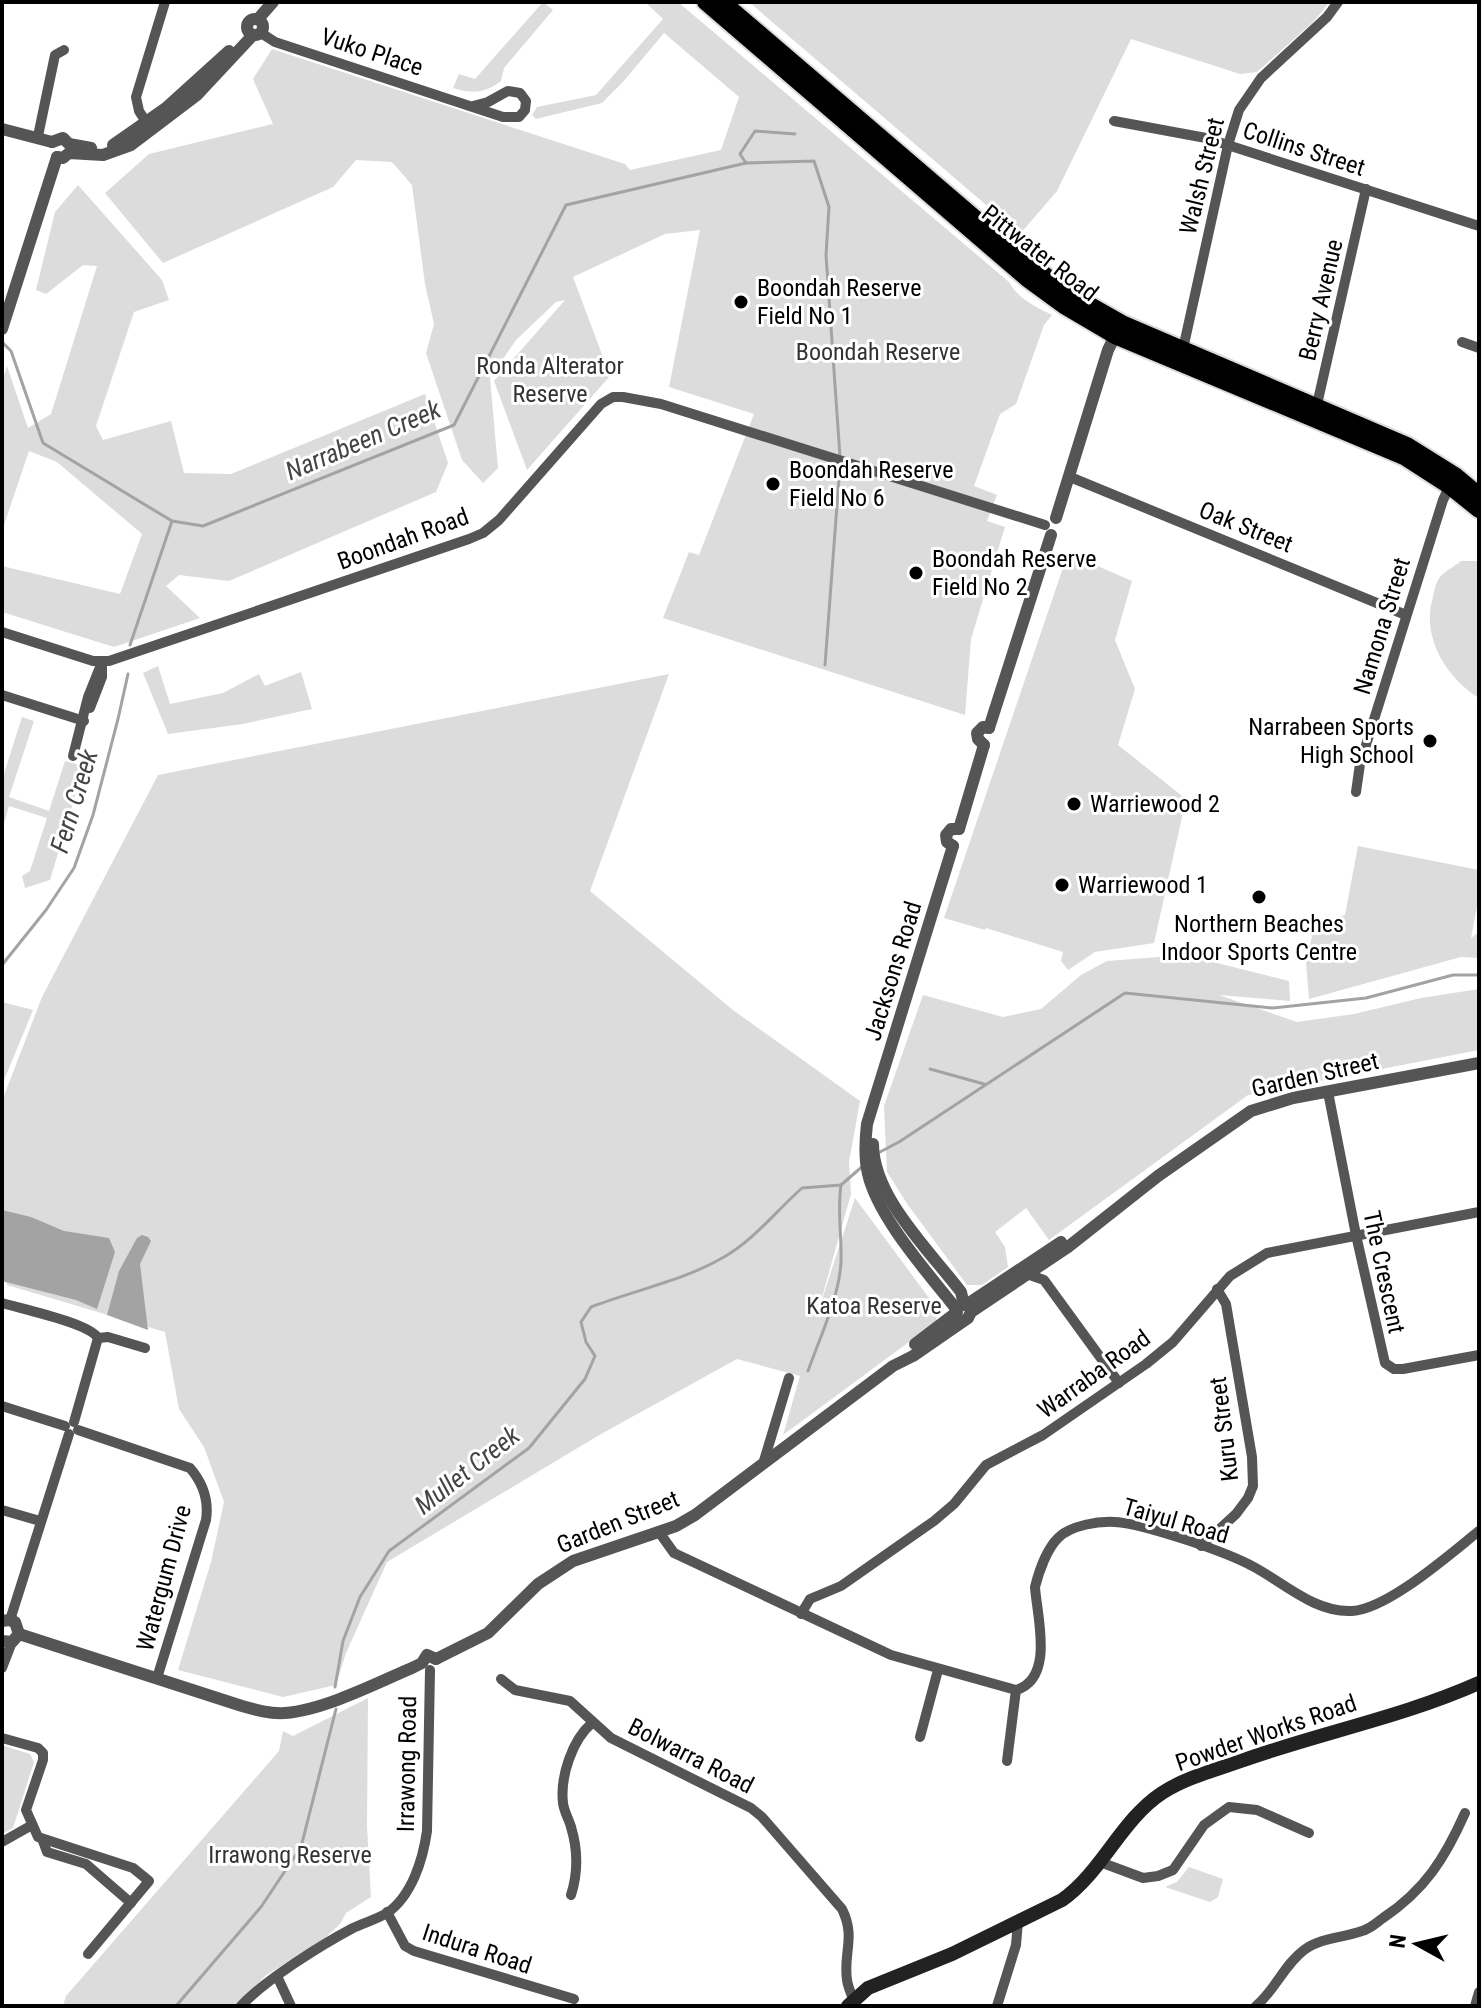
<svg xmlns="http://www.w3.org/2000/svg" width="1481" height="2008" font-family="'Roboto Condensed',sans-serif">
	<rect width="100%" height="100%" fill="#fff"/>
	<g fill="#dcdcdc">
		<path d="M543 2 553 10 504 68 501 81C486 93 472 94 453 88L459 74 475 79Z"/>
		<path d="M645 2H678L1009 282C1019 300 1036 307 1052 315L1044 325 1016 404 1000 414 974 486 997 495 987 521 1005 527 971 639 965 715 663 618 689 552 699 555 754 414 669 387 700 230 665 234 573 277 610 376 527 470 494 381 565 300 556 302 516 340 490 378 498 468 483 483 462 460 426 353 434 324 425 284 412 185 392 162 356 160 333 187 163 263 105 193 149 154 273 124 253 79 272 49 625 164 630 170 721 150 739 97 664 33 623 82 602 103 536 119 532 115 537 107 596 95 663 19Z"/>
		<polygon points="749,2 1330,2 1313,22 1257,72 1240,74 1131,39 1057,191 1020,234"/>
		<polygon points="78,185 162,280 169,300 134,312 96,426 103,440 171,421 184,473 231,474 425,394 448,463 436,492 229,581 179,575 166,586 200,618 114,647 2,612 2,566 120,594 142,534 57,462 29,451 2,531 2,382 7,366 28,428 51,414 97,266 83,265 46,294 36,290 55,212"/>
		<polygon points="1068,553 1132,581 1115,640 1135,689 1118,745 1186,799 1154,943 1095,952 1068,970 1061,961 1063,952 986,928 985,930 944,918"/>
		<path d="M1461 561H1479V698C1447 679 1422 637 1432 601 1434 593 1435 583 1440 577 1445 571 1455 566 1461 561Z"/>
		<polygon points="158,666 170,704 223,693 259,674 265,686 301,672 312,709 243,724 168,734 143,673"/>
		<polygon points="669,674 590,891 733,1010 860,1101 849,1162 851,1194 817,1315 855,1198 938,1310 936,1322 783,1435 800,1376 737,1359 601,1434 387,1562 346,1653 336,1685 283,1697 178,1670 211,1562 224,1502 204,1447 179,1409 165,1332 7,1285 2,1267 2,1101 42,997 158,775"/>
		<polygon points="22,717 34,721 9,797 49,811 65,761 84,766 50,880 25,888 22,876 30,871 47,818 9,806 2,830 2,780"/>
		<polygon points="1358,846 1479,870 1479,896 1471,938 1479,932 1479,958 1461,957 1309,999 1306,962 1315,924 1345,915"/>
		<polygon points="1185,955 1289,981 1290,1001 1219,995 1297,1022 1354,1014 1421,998 1479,989 1479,1050 1248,1095 1049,1240 1026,1208 995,1232 1005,1247 1008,1267 982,1285 967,1285 908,1205 887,1172 884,1106 923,995 1003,1017 1041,1009 1081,975 1107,961"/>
		<polygon points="2,1002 33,1010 2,1085"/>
		<polygon points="368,1698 367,1826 371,1897 346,1913 340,1924 325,1938 265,1976 239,2006 63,2006 66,1996 279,1751 283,1731 293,1736"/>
		<polygon points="2,1745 30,1754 34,1762 13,1828 2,1834"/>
		<polygon points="1189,1867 1223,1879 1218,1897 1210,1902 1165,1887 1177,1882"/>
	</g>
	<g fill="#a3a3a3">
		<polygon points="2,1210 31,1217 64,1231 109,1238 115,1252 97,1309 76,1300 2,1281"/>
		<polygon points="142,1235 148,1237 151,1241 140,1264 148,1330 107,1315 119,1271 137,1238"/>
	</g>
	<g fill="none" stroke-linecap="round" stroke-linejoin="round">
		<g stroke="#a3a3a3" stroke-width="3">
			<polyline points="746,163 740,154 755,131 795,134"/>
			<polyline points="2,342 11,351 43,443 172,521 203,526 454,425 566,205 746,163 814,161 829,207 826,255 840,457"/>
			<polyline points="130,645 172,521"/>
			<polyline points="825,665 840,465"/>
			<polyline points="2,965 46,910 74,868 93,815 118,719 128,674"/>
			<polyline points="930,1069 984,1084"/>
			<polyline points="878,1153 899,1142 1125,993 1273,1008 1366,998 1453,975 1479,975"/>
			<path d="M808 1371C820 1337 839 1298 841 1262 842 1236 837 1212 841 1185"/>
			<path d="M335 1687 343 1641 360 1597 389 1551 529 1448 585 1379 595 1356 586 1342 581 1322 591 1307C635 1290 683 1281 724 1257 754 1240 776 1211 802 1188L841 1185 864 1165"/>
			<polyline points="176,2006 261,1907 301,1847 336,1709"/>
		</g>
		<defs>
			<g id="trunk">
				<polyline points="705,2 1027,279 1064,306 1115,336 1404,457 1449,486 1479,510"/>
				<polyline points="723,2 1014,251 1069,293 1122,323 1407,445 1455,475 1479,495"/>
			</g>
		</defs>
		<use href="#trunk" stroke="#dbdbdb" stroke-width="20"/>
		<g stroke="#555" stroke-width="10">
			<polyline points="261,33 275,42 503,117 519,117 525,110 526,101 520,93 508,91 488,102 473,106"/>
			<polyline points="1114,121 1206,138 1479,226"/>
			<polyline points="150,128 139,111 136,97 165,2"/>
			<polyline points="38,136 55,55 64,50"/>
			<polyline points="1462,342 1479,348"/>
			<polyline points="1183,349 1228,145 1239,110 1261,78 1327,17 1338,2"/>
			<polyline points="1316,409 1366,189"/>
			<polyline points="1070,477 1406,615"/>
			<polyline points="2,632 93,661 109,661 469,539 483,533 499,520 601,404 613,397 623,397 661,404 1045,525"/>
			<polyline points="2,695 84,721"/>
			<polyline points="90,708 102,677 102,666"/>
			<polyline points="73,756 88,697 102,662"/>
			<polyline points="1356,792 1360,764 1443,500 1452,481"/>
			<polyline points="1328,1092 1356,1235 1385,1363 1394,1369 1403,1369 1479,1355"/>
			<polyline points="1027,1274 1044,1280 1119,1383"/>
			<path d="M2 1303C22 1309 89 1323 98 1338L108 1337 145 1348"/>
			<polyline points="2,1406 65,1426"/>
			<polyline points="74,1422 98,1338"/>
			<path d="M78 1430 190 1468C203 1483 209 1500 206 1520L157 1678"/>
			<polyline points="763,1464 789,1378"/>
			<polyline points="2,1510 40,1521"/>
			<path d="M659 1532 674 1553 891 1655 1016 1690C1055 1678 1037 1617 1035 1587 1039 1571 1047 1549 1058 1538 1071 1525 1099 1521 1115 1522 1145 1524 1227 1552 1254 1567 1284 1583 1315 1613 1352 1611 1388 1609 1450 1554 1479 1531"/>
			<polyline points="1201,1546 1236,1514 1248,1498 1253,1486 1252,1457 1226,1304 1217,1289"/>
			<polyline points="801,1614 810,1599 841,1586 934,1521 954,1504 986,1465 1043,1435 1146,1364 1173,1342 1230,1276 1267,1253 1479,1212"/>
			<polyline points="10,1620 69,1434"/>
			<polyline points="2,1668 12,1642"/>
			<path d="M501 1679 515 1690 570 1701 611 1738 751 1808 762 1817 842 1909C856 1937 843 1953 847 1980 848 1987 851 1993 853 1999"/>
			<polyline points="920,1737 938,1670"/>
			<polyline points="2,1738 38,1748 43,1753 43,1760 26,1810 38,1837 133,1868 149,1881 88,1954"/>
			<polyline points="1007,1761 1016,1690"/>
			<polyline points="43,1841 47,1852 86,1864 131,1903"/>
			<polyline points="2,1842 32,1825"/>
			<polyline points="1100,1862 1143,1878 1158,1876 1173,1870 1204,1825 1229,1807 1257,1810 1309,1833"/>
			<path d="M571 1895C578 1873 578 1850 571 1827 569 1819 564 1812 563 1803 560 1777 572 1740 592 1723"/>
			<polyline points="387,1912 405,1946 414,1951 574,1999"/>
			<polyline points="277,1976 291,2006"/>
			<path d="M241 2006C265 1980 321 1945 353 1928 364 1923 377 1919 387 1913 412 1896 423 1859 427 1831L430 1670"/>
			<polyline points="997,2006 1016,1945 1018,1921"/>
			<path d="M1256 2006C1276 1989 1284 1965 1304 1950 1321 1937 1343 1938 1362 1931 1370 1929 1376 1923 1383 1918 1425 1890 1445 1858 1465 1813"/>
			<polyline points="1475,2006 1479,1992"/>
		</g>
		<g stroke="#555" stroke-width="12">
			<circle cx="255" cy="27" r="8"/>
			<polyline points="258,19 273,2"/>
			<polyline points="2,129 52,142"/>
			<polyline points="52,142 63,138 69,144 91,148"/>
			<polyline points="113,145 166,108 229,51"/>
			<polyline points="57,157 63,158 69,153 103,155 131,145 197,95 253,35"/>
			<polyline points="2,329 57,157"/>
			<polyline points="1056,518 1108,350 1117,332"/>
			<polyline points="989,728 1051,535"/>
			<polyline points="984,745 978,739 977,733 983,727 989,728"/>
			<polyline points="959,829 984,745"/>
			<path d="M953 846 867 1124C865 1141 864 1157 868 1174 878 1218 929 1274 957 1310"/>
			<polyline points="953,846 947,842 946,835 951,829 959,829"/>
			<path d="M873 1144C873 1197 930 1251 961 1292L964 1305"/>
			<polyline points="966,1305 1061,1242"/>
			<polyline points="915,1344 957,1312"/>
			<polyline points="2,1621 9,1620 15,1622 19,1634"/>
			<path d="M19 1634 242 1706C256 1710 270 1714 285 1713 324 1710 377 1683 414 1667L422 1663 427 1655 436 1659"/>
			<polyline points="2,1641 12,1642 19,1634"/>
			<polyline points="436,1659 488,1633 538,1584 573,1561 676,1526 695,1515 893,1366 913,1356 968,1318 971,1312 1068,1247 1158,1176 1251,1111 1293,1098 1479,1063"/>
		</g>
		<path stroke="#222" stroke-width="14" d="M848 2006 868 1988 952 1954 1062 1900C1102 1872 1121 1820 1162 1793 1185 1778 1215 1770 1241 1761 1319 1733 1403 1717 1479 1683"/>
		<use href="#trunk" stroke="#000" stroke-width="16"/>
	</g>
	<g fill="#000" stroke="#fff" stroke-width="3">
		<circle cx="741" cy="302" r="8"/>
		<circle cx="773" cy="484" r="8"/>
		<circle cx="916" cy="573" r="8"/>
		<circle cx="1430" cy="741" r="8"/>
		<circle cx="1074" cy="804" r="8"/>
		<circle cx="1062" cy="885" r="8"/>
		<circle cx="1259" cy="897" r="8"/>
	</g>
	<g text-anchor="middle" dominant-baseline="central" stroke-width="6" stroke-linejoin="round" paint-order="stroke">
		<g font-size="24" fill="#000" stroke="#fff">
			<text transform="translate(372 52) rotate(18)">Vuko Place</text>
			<text transform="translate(1304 149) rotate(18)">Collins Street</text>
			<text transform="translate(1202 176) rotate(-76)">Walsh Street</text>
			<text transform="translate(1040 253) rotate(38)">Pittwater Road</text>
			<text transform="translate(1321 300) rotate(-77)">Berry Avenue</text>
			<text transform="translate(1246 527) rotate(22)">Oak Street</text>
			<text transform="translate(403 539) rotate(-20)">Boondah Road</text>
			<text transform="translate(1382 626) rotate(-73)">Namona Street</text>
			<text transform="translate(893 971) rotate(-73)">Jacksons Road</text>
			<text transform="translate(1315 1075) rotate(-13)">Garden Street</text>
			<text transform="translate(1384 1272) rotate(78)">The Crescent</text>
			<text transform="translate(1094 1374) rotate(-36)">Warraba Road</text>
			<text transform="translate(1224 1429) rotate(-97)">Kuru Street</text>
			<text transform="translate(1176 1521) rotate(16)">Taiyul Road</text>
			<text transform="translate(618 1522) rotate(-22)">Garden Street</text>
			<text transform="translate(164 1578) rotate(-75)">Watergum Drive</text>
			<text transform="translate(1266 1733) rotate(-19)">Powder Works Road</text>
			<text transform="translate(691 1756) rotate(27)">Bolwarra Road</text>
			<text transform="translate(407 1764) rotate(-89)">Irrawong Road</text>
			<text transform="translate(477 1949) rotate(18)">Indura Road</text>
		</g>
		<g font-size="24" fill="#000" stroke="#fff" text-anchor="start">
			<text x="757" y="288">Boondah Reserve<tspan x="757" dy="28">Field No 1</tspan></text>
			<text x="789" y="470">Boondah Reserve<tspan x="789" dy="28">Field No 6</tspan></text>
			<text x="932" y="559">Boondah Reserve<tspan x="932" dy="28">Field No 2</tspan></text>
			<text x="1414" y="727" text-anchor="end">Narrabeen Sports<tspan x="1414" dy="28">High School</tspan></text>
			<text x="1090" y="804">Warriewood 2</text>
			<text x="1078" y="885">Warriewood 1</text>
			<text x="1259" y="924" text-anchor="middle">Northern Beaches<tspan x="1259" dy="28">Indoor Sports Centre</tspan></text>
		</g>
		<g font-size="24" fill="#333" stroke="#fff">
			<text x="878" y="352">Boondah Reserve</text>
			<text x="550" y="366">Ronda Alterator<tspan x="550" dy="28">Reserve</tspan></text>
			<text x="874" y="1306">Katoa Reserve</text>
			<text x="290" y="1855">Irrawong Reserve</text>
		</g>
		<g font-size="26" font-style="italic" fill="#444" stroke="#fff">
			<text transform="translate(363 440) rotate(-23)">Narrabeen Creek</text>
			<text transform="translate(74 801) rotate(-73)">Fern Creek</text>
			<text transform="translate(467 1470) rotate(-38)">Mullet Creek</text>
		</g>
	</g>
	<rect width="1481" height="2008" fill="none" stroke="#000000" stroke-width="8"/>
	<g transform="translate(1417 1944) rotate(278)" stroke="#ffffff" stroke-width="6" paint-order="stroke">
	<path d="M0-6L14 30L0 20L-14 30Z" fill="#000000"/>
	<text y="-12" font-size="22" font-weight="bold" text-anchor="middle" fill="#000000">N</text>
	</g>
</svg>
